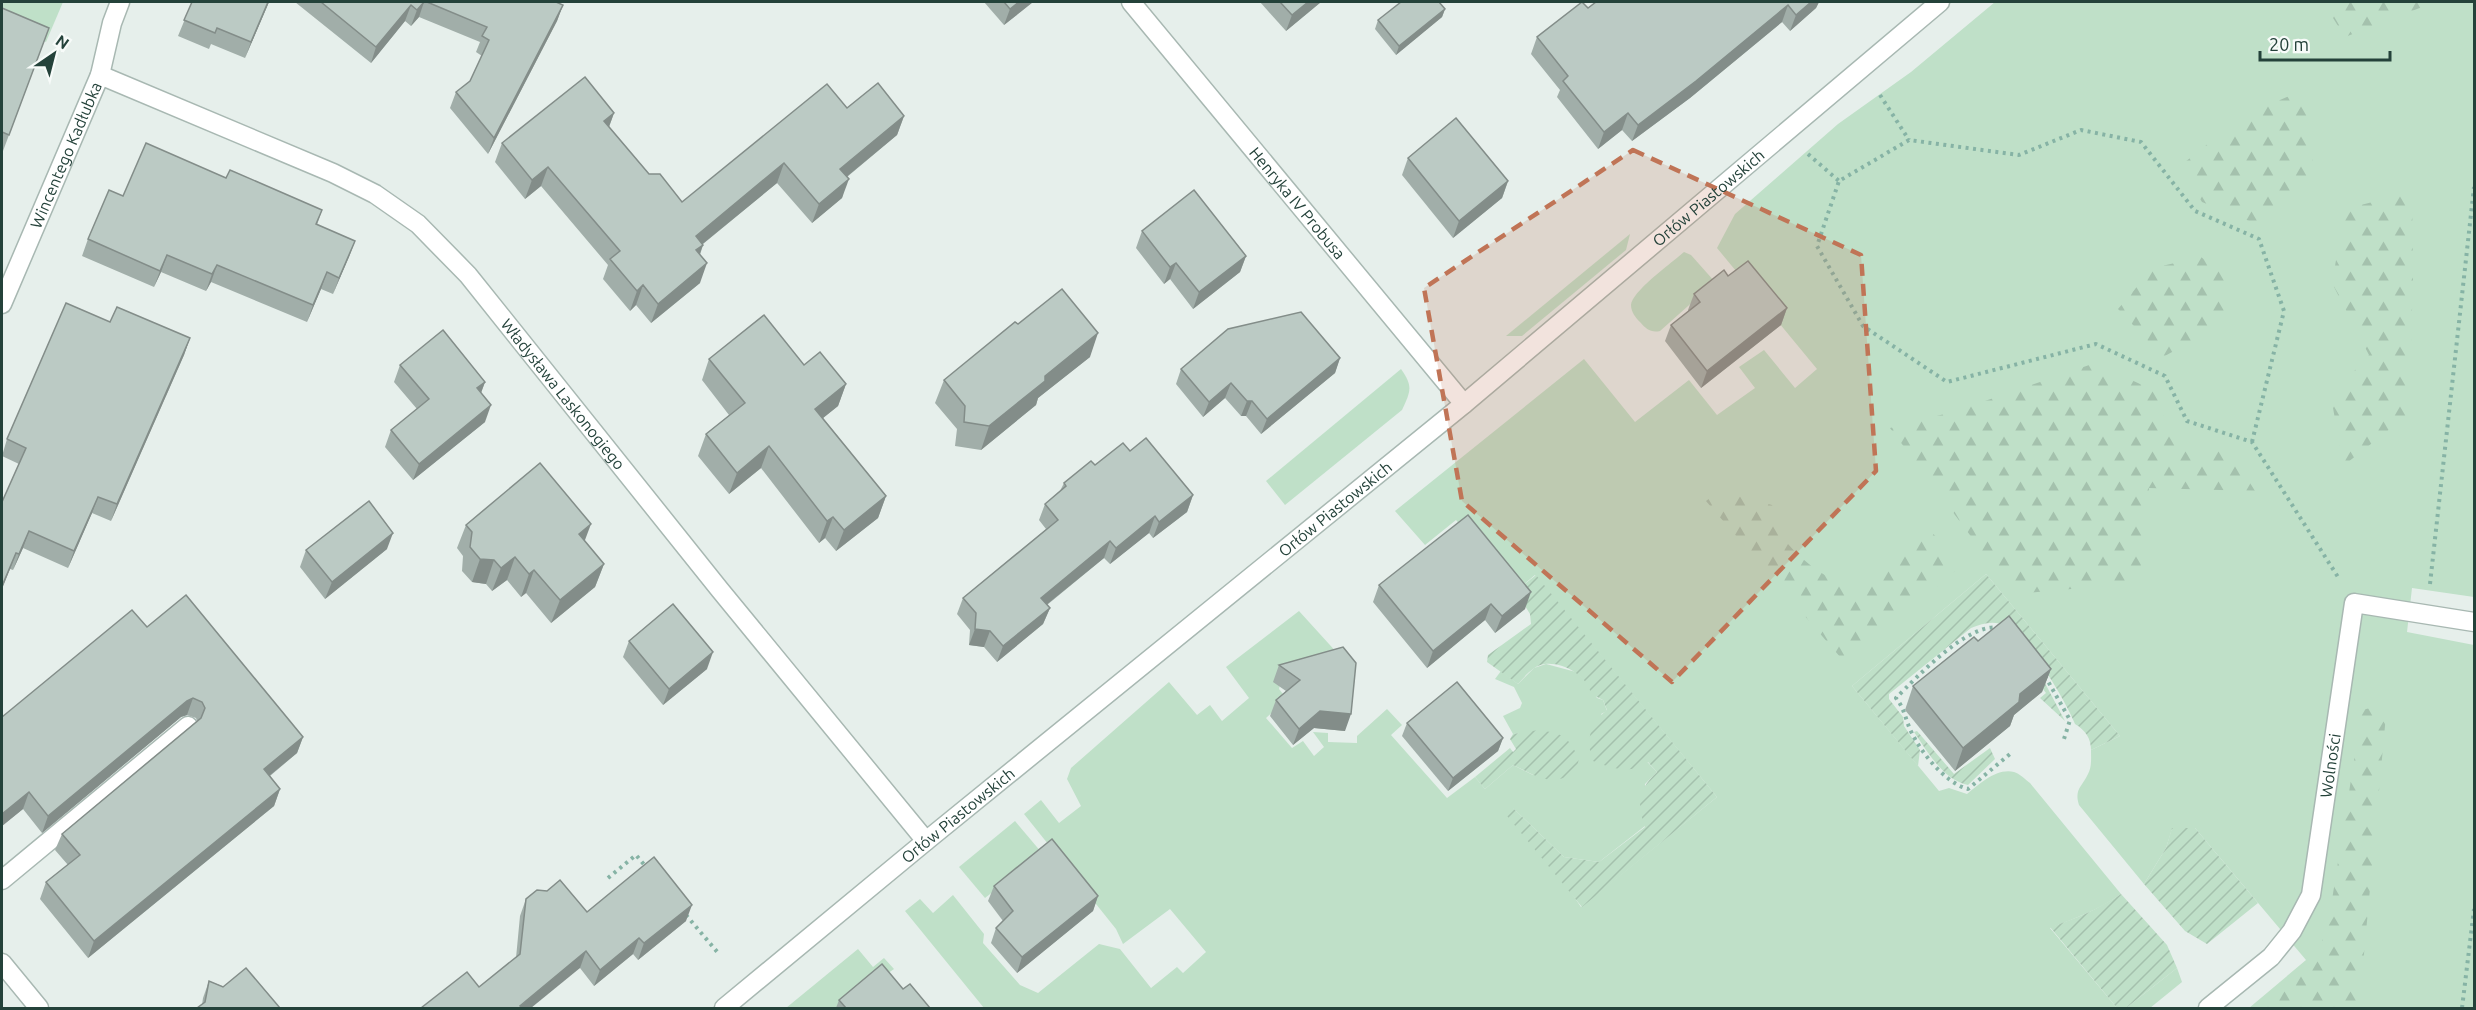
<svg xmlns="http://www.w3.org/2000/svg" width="2476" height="1010" font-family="Ubuntu,sans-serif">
	<defs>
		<pattern id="forest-firs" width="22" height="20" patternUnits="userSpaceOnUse" patternTransform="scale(1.5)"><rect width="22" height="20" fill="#bfe0c8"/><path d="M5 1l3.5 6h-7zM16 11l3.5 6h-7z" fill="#a4c1ad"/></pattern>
		<pattern id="garden-furrows" width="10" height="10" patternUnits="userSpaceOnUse" patternTransform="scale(1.5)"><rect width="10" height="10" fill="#bfe0c8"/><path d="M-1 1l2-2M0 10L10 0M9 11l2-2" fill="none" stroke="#a4c1ad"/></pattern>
	</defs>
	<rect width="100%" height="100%" fill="#e6efeb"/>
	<g fill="#bfe0c8">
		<polygon points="2,2 63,2 46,42 2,23"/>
		<path d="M1995 2H2474V597L2412 588 2407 632 2474 645V1008H2249L2306 960 2195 828 2172 829 2166 848 2144 884 2079 805C2074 789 2082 787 2088 774 2092 767 2091 757 2091 750L2120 736 1986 574 1852 686 1939 791 1949 788 1967 794C1980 784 1996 768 2014 772 2019 773 2026 780 2030 783L2121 894C2098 910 2076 918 2050 928L2117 1008H984L905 911 920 899 933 913 953 895 984 934 983 943 1020 985 1038 993 1099 944 1120 949 1151 988 1177 967 1183 973 1206 952 1170 909 1123 944 1116 929 1024 814 1041 800 1059 823 1081 806 1067 779 1071 768 1169 682 1197 715 1210 705 1222 721 1249 698 1226 667 1299 611 1339 655 1280 685 1279 689 1287 699 1266 718 1292 748 1303 741 1314 756 1324 747 1313 732 1328 733V742L1357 743V736L1387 709 1402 725 1391 735 1447 798 1475 777 1485 789 1513 765 1533 775 1523 733 1513 734 1503 716 1520 708 1522 703 1514 687 1495 679 1501 671 1518 684 1534 668 1546 664 1576 672 1587 682 1597 698 1603 700 1607 711 1601 714 1657 772 1645 784V826L1599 862 1564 857 1513 808 1581 907 1717 797 1535 575 1516 591 1456 520 1425 545 1395 511 1584 359 1635 422 1689 380 1717 415 1755 388 1739 367 1764 350 1795 388 1817 369 1717 248 1735 214 1838 124 1911 72Z"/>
		<polygon points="1630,234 1626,250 1522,336 1506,336"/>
		<path d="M1684 252 1691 255 1715 282 1660 331C1651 333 1646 329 1640 322 1636 318 1631 312 1631 305 1632 291 1673 262 1684 252Z"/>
		<path d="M1401 369C1413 386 1411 391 1402 410L1285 505 1266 481Z"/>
		<polygon points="1015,821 1042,853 985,898 959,867"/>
		<polygon points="858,949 873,967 884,958 894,969 838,1008 786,1008"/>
		<polygon points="2177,968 2182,982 2150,1008 2126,1008"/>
	</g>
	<g fill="url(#forest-firs)">
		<polygon points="2323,2 2435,2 2345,37"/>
		<polygon points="2310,87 2313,174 2264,227 2202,202 2180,166 2243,116"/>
		<polygon points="2412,192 2413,276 2409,414 2343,466 2331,396 2369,355 2332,283 2345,209"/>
		<polygon points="2201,257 2230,279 2221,325 2163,357 2118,309 2153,268"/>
		<polygon points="2095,363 2155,391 2173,442 2232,454 2255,491 2149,488 2139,583 2014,594 1890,428 1956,411"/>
		<path d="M1719 491 1772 505C1777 517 1780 534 1788 544 1802 561 1843 595 1866 583 1891 570 1910 547 1927 527L1962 565 1847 665 1706 501Z"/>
		<polygon points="2387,704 2359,1008 2264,1008 2317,961 2332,900 2362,710"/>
	</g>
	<g fill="url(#garden-furrows)">
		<path d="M1986 574 2120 736 2091 750C2091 738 2085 730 2075 724 2067 703 2026 634 2007 626 1994 620 1983 623 1971 628L1889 694V699L1903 717 1904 726 1920 750 1918 766 1852 686Z"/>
		<path d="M1536 575 1717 797 1582 907 1503 811 1513 808 1564 857 1599 862 1645 827C1636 802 1639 789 1657 772L1648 762C1631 775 1611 768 1593 761 1585 741 1590 723 1607 710L1603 700 1591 694C1588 676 1563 662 1545 664 1534 665 1525 676 1518 684L1487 662 1488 655 1531 624 1530 614 1516 591Z"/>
		<polygon points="2001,636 2037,668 2065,721 2040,698 2046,693"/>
		<path d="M1539 730C1564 734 1566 735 1579 758L1576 772C1550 788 1537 776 1513 765L1485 789 1475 777 1510 748 1513 752 1516 749 1510 739 1513 734Z"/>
		<path d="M1917 731 1954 774 1990 748 1995 759 1968 785C1943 780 1927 751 1914 732Z"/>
		<polygon points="2172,828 2195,828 2258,903 2207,944 2185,931 2144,884 2166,848"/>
		<path d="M2121 894 2167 945 2177 968 2126 1008H2117L2050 927C2076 919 2098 909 2121 894Z"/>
	</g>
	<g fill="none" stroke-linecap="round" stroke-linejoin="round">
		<defs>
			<g id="street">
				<path id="s1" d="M1131 2 1464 404"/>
				<path id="s2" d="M100 75 333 173 375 194 418 224 468 275 720 590 926 841"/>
				<path id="s3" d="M2 304 100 75 112 23 120 2"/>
				<polyline points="2,880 188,726"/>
				<polyline points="2,963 39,1008"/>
				<path id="s4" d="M724 1008 926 841 1464 404 1940 2"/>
				<path id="s5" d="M2208 1008 2271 957 2292 931 2311 895 2354 603 2474 622"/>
			</g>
		</defs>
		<use href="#street" stroke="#a8b8b2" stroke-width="21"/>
		<g stroke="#86b3a5" stroke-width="4" stroke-dasharray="3 4.5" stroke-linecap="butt">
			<polyline points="1880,95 1909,140"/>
			<polyline points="1808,154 1839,181"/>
			<polyline points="2252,442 2284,311 2259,239 2195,211 2141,142 2081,130 2019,155 1909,140 1839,181 1817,246 1863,326 1947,382 2096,344 2165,376 2187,421 2252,442 2338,577"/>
			<polyline points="2430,584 2474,187"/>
			<path d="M2000 628C1969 621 1917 677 1896 698 1903 707 1904 713 1908 724 1916 747 1944 783 1968 789L2010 754"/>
			<polyline points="2045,676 2070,720 2064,739"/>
			<polyline points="608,878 636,855 647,868"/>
			<polyline points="686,915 719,954"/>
			<polyline points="2462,1008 2474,909"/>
		</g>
		<use href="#street" stroke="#fff" stroke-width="18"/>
	</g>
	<g fill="#a1aea9">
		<polygon points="192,2 269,2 245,58 211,44 209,49 178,36"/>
		<polygon points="295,2 556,2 563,5 557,21 488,154 450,108 456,92 470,81 482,56 476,52 480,42 419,17 411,26 405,21 371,63"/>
		<polygon points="984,2 1033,2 1004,25"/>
		<polygon points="1260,2 1321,2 1286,31"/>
		<polygon points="1596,2 1819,2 1816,8 1790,31 1782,22 1690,98 1632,141 1622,130 1598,149 1557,97 1560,90 1531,54 1537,37 1588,8"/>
		<polygon points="2,8 49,28 3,151 2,151"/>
		<polygon points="1445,9 1442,17 1396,55 1375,29 1378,20"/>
		<polygon points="847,108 904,116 897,135 847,177 842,198 812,223 777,183 703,244 703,245 700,255 700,283 651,323 636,305 630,311 603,279 608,265 541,186 525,199 495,162 502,143 614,113 609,127 649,174 682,202"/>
		<polygon points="1408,158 1508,181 1502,198 1453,238 1402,175"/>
		<polygon points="226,178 322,210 317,225 355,241 333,294 321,289 307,322 211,282 206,291 161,272 154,287 82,256 88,239 123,196"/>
		<polygon points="1142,231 1246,256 1240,272 1193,309 1170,279 1164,284 1136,248"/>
		<polygon points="1728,276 1787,308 1781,325 1701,388 1665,341 1671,325 1688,311 1688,310 1694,294"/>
		<polygon points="110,322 190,338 184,355 111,521 92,513 68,568 23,548 13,570 10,569 19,464 2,456 7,439"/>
		<polygon points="1018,324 1090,357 1038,398 1036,405 981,450 955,446 957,429 935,403 944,380"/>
		<polygon points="1340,358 1335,373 1261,434 1246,416 1241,416 1225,398 1203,417 1176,384 1181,369"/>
		<polygon points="709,359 804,365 846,384 838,406 823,418 886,496 878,518 836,551 825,538 819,543 761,468 729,494 698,456 706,434 729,415 702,380"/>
		<polygon points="400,365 485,382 481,393 485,422 413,480 385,447 391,430 417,409 394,382"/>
		<polygon points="1130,451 1193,495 1187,512 1153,538 1149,533 1110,564 1104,558 1047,605 1050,608 1043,624 997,662 984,647 969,645 970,630 957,614 963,598 1046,529 1039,520 1045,504 1060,491 1064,483 1095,465"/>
		<polygon points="466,525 585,541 604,564 595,587 551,623 526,593 521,597 507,580 492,591 486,584 472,582 462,571 463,556 457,548"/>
		<polygon points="387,549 325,599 300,567 306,550"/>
		<polygon points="1379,585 1525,609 1495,633 1485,620 1427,668 1373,602"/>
		<polygon points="147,627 303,737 297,753 270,776 280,789 274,806 88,958 40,899 46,882 68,865 55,850 62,834 197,721 196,718 187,715 181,717 42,833 23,809 2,826 2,717"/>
		<polygon points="629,641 707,669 663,705 623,657"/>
		<polygon points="1978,641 2051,669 2042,692 2014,715 2010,726 1955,771 1905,710 1913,686"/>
		<polygon points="1343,647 1345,731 1314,728 1293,745 1270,716 1276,700 1286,691 1273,682 1279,665"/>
		<polygon points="1407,723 1503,738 1498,751 1448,791 1402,736"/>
		<polygon points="994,886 1098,896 1093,911 1017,973 991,943 996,928 1003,921 988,901"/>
		<polygon points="526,899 587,912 686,921 638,960 633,954 594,986 580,968 479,987 516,958 520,916"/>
		<polygon points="209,981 280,1008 202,1005 203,998"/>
		<polygon points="903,989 930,1008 836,1008 839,1000"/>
	</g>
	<g fill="#838d89">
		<polygon points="268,2 269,2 245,58 251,42"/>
		<polygon points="424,2 419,17 411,26 417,10"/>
		<polygon points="1019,2 1033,2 1004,25 1010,9"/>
		<polygon points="1308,2 1321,2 1286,31 1292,15"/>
		<polygon points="1811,2 1819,2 1816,8 1790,31 1796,15"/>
		<polygon points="411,5 405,21 371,63 376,47"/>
		<polygon points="563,5 557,21 488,154 494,138"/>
		<polygon points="1788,5 1782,22 1690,98 1632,141 1638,125"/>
		<polygon points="1445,9 1442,17 1396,55 1399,46"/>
		<polygon points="614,113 607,132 604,121"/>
		<polygon points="1628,113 1622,130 1598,149 1604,132"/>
		<polygon points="904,116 897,135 833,188 840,169"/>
		<polygon points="784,163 777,183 689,255 696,236"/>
		<polygon points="548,167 541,186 525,199 532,180"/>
		<polygon points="849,179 842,198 812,223 819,204"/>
		<polygon points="1508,181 1502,198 1453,238 1459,221"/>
		<polygon points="355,241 349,257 333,294 339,278"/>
		<polygon points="703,245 696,264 696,250"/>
		<polygon points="167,255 161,272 154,287 160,271"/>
		<polygon points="1246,256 1240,272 1193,309 1199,292"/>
		<polygon points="707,263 700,283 651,323 658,304"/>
		<polygon points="1176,263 1170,279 1164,284 1170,267"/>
		<polygon points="217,265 211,282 206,291 212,274"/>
		<polygon points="327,272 321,289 307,322 313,305"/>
		<polygon points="643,285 636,305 630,311 637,291"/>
		<polygon points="1787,308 1781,325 1701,388 1707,371"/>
		<polygon points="1098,333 1090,357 1038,398 1036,405 981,450 989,426 1045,376"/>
		<polygon points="190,338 184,355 111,521 117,504"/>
		<polygon points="1340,358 1335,373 1261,434 1267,419"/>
		<polygon points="485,382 479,398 477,388"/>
		<polygon points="1231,383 1225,398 1203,417 1209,402"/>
		<polygon points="846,384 838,406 808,430 815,409"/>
		<polygon points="1247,401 1252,401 1246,416 1241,416"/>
		<polygon points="491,405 485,422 413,480 419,464"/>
		<polygon points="769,446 761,468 729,494 737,473"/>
		<polygon points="1193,495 1187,512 1153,538 1159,522"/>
		<polygon points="886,496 878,518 836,551 844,530"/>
		<polygon points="98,497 92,513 68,568 74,551"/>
		<polygon points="1155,516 1149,533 1110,564 1116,548"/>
		<polygon points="833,517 825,538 819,543 827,521"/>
		<polygon points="591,524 582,548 579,534"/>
		<polygon points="29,531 23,548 13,570 19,554"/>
		<polygon points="393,533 387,549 325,599 332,582"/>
		<polygon points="1110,541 1104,558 1035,614 1041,598"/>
		<polygon points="16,553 10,569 2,589 2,586"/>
		<polygon points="515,557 507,580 492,591 501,568"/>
		<polygon points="480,559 494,560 486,584 472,582"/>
		<polygon points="604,564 595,587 551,623 560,600"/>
		<polygon points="534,570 526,593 521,597 529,574"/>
		<polygon points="1531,592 1525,609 1495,633 1502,616"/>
		<polygon points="1491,604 1485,620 1427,668 1433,651"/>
		<polygon points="1050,608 1043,624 997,662 1003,646"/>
		<polygon points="975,629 990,631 984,647 969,645"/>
		<polygon points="713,652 707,669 663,705 669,689"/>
		<polygon points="2051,669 2042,692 2014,715 2010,726 1955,771 1963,748 2020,694"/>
		<polygon points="193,698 187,715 181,717 42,833 48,816 187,701"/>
		<polygon points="1320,711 1351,714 1345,731 1314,728 1293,745 1299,729"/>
		<polygon points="303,737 297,753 258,785 264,769"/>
		<polygon points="1503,738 1498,751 1448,791 1453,778"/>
		<polygon points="280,789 274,806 88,958 94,941"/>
		<polygon points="29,792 23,809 2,826 2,814"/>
		<polygon points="1098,896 1093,911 1017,973 1022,957"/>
		<polygon points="692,905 686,921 638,960 644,943"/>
		<polygon points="639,938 633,954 594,986 600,970"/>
		<polygon points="586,951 580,968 531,1008 519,1008 520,1006"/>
	</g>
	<g fill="#bbcac4" stroke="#838d89" stroke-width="1.5">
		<polygon points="192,2 268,2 251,42 217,28 215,33 184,20"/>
		<polygon points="321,2 424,2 417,10 411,5 376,47"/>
		<polygon points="427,2 556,2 563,5 494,138 456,92 470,81 489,40 482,36 487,27"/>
		<polygon points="1004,2 1019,2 1010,9"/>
		<polygon points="1280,2 1308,2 1292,15"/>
		<polygon points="1401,2 1439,2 1445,9 1399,46 1378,20"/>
		<polygon points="1582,2 1588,8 1596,2 1811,2 1796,15 1788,5 1696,81 1638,125 1628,113 1604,132 1563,81 1568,76 1537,37"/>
		<polygon points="2,8 49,28 9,135 2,132"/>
		<polygon points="585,77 614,113 604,121 649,174 660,174 682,202 827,84 847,108 878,83 904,116 840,169 849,179 819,204 784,163 696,236 703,245 696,250 707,263 658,304 643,285 637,291 610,259 620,251 548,167 532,180 502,143"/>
		<polygon points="1456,118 1508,181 1459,221 1408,158"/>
		<polygon points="146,143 226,178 230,170 322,210 316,224 355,241 339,278 327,272 313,305 217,265 212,274 167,255 160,271 88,239 109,190 123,196"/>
		<polygon points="1194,190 1246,256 1199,292 1176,263 1170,267 1142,231"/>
		<polygon points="1748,261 1787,308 1707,371 1671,325 1700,302 1694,294 1724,270 1728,276"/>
		<polygon points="1062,289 1098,333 1045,376 1045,381 989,426 964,422 965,406 944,380 1015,322 1018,324"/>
		<polygon points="66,303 110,322 117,307 190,338 117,504 98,497 74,551 29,531 19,554 16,553 2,586 2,502 26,448 7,439"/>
		<polygon points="1301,312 1340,358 1267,419 1252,401 1247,401 1231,383 1209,402 1181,369 1228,329"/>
		<polygon points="764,315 804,365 820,352 846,384 815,409 886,496 844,530 833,517 827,521 769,446 737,473 706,434 745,403 709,359"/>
		<polygon points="443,330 485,382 477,388 491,405 419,464 391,430 429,399 400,365"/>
		<polygon points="1146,438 1193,495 1159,522 1155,516 1116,548 1110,541 1041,598 1050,608 1003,646 990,631 975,629 976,613 963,598 1058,520 1045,504 1066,486 1064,483 1091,461 1095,465 1123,443 1130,451"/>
		<polygon points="540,463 591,524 579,534 604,564 560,600 534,570 529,574 515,557 501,568 494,560 480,559 470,547 472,532 466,525"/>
		<polygon points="369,501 393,533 332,582 306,550"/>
		<polygon points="1468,515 1531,592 1502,616 1491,604 1433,651 1379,585"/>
		<polygon points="186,595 303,737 264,769 280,789 94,941 46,882 80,855 62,834 201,718 205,708 202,702 193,698 187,701 48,816 29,792 2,814 2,717 132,610 147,627"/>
		<polygon points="673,604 713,652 669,689 629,641"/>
		<polygon points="2009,616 2051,669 2020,694 2019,702 1963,748 1913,686 1974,637 1978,641"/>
		<polygon points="1343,647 1356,663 1351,714 1320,711 1299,729 1276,700 1300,680 1279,665"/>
		<polygon points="1457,682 1503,738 1453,778 1407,723"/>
		<polygon points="1052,839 1098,896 1022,957 996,928 1013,911 994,886"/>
		<polygon points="654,857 692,905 644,943 639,938 600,970 586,951 520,1006 523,1008 421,1008 467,972 479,987 520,954 526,899 537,890 547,891 560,880 587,912"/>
		<polygon points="882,964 903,989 910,984 930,1008 846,1008 839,1000"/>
		<polygon points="246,968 280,1008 197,1008 205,1002 209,981 223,987"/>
	</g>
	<path fill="#c07456" fill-opacity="0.2" stroke="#c07456" stroke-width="4.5" stroke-dasharray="12 8" stroke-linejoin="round" d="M1633 150 1861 255 1876 471 1672 682 1462 501 1424 288Z"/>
	<g text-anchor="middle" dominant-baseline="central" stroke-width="5" stroke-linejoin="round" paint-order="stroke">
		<g font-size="16" fill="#24423a" stroke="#f7fbf9">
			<text stroke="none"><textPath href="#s3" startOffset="162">Wincentego Kadłubka</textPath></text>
			<text stroke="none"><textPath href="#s4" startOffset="1275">Orłów Piastowskich</textPath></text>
			<text stroke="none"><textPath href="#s1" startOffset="261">Henryka IV Probusa</textPath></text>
			<text stroke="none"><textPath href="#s2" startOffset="576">Władysława Laskonogiego</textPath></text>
			<text stroke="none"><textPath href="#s4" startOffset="789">Orłów Piastowskich</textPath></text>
			<text stroke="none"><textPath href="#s5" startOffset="286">Wolności</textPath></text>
			<text stroke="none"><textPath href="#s4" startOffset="303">Orłów Piastowskich</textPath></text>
		</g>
	</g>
	<rect width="2476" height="1010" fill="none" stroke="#24423a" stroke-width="6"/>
	<g transform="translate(54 54) rotate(35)" stroke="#f7fbf9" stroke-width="4.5" paint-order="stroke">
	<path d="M0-4.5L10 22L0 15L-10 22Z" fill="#24423a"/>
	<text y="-9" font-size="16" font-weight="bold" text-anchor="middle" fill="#24423a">N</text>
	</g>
	<path d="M2260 51v9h130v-9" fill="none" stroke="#24423a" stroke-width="3"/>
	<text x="2269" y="51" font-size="18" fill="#24423a" stroke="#f7fbf9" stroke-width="4.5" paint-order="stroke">20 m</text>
</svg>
